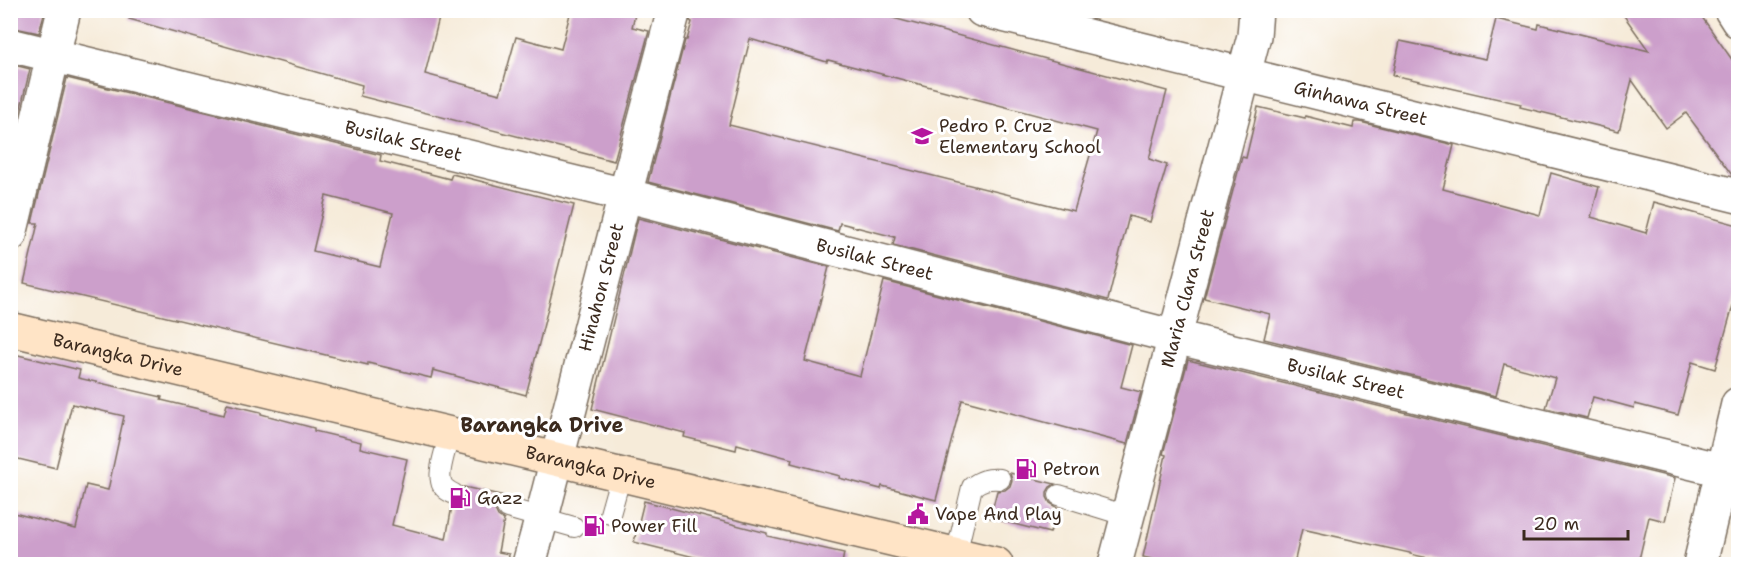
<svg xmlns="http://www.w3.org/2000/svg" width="1749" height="575" font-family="'Shantell Sans',sans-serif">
	<rect width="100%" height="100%" fill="#fff"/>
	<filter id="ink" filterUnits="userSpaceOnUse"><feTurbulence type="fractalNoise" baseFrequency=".0167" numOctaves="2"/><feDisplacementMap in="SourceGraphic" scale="12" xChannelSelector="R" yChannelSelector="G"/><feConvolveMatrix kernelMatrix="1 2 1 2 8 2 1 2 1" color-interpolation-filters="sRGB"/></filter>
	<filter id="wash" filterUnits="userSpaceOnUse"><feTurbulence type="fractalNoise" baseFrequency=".008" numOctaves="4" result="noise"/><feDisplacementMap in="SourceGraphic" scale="24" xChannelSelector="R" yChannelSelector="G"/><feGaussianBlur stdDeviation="1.35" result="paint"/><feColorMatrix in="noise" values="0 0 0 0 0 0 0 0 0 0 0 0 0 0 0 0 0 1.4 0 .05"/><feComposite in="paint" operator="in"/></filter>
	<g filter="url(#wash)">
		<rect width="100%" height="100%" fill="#f6ebd9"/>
		<g id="blocks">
			<g fill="#cc9fcb" fill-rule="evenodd">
				<polygon points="10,10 45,10 39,33 10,27"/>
				<polygon points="130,10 441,10 425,74 500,94 516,37 561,49 571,10 636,10 632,27 649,31 614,161 360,96 362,85 129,19"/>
				<path d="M692 10H863L1167 91 1149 159 1167 165 1150 222 1129 216 1108 300 893 245 895 237 840 223 838 231 648 182 685 40H687L692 22 690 21ZM750 39 827 62 828 60 1097 131 1074 211 729 125Z"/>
				<polygon points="1620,10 1697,10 1738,68 1738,177 1732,175 1686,113 1666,128 1632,80 1619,131 1520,107 1521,104 1393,75 1400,41 1486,59 1496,19 1538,29 1539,24 1649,51"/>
				<polygon points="10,64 30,69 10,153"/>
				<path d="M67 78 381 155 380 161 450 179 452 174 574 205 526 395 433 370 431 378 368 363V365L24 283 38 223H32ZM326 196 393 213 380 267 313 251Z"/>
				<polygon points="1258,107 1305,118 1305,116 1353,128 1354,122 1360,122 1454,145 1443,189 1540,215 1551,173 1599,187 1591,217 1646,233 1654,202 1738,225 1738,288 1715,369 1692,362 1678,415 1635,404 1634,408 1593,397 1587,418 1546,408 1555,378 1504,364 1496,396 1264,339 1270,314 1204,298 1242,157 1246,158"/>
				<polygon points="638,218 829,267 805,361 860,376 884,281 1132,345 1121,387 1141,392 1127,444 962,400 936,500 882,486 881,489 839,478 840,476 791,463 792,459 737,444 736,450 684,437 685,433 592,409"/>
				<polygon points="10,353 80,370 78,378 162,397 161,400 224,415 227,404 261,412 261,414 314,428 314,431 361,442 360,448 407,459 392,525 446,539 452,506 460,504 464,500 466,494 464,487 505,496 498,500 496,504 495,510 498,516 504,520 498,552 509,554 508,564 10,564 10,512 76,529 86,485 108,490 124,416 72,404 56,468 10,457"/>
				<polygon points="1188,360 1675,478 1665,521 1649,517 1638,564 1454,564 1410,554 1410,553 1302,529 1294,564 1173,564 1143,557 1166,455 1163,454"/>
				<polygon points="1010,473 1055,484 1050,487 1047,492 1047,497 1050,503 1057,507 1050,533 990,518 997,491 1005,490 1010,486 1012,480"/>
				<polygon points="644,501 767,533 767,536 844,553 842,564 722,564 634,542"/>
			</g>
		</g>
	</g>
	<g filter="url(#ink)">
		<use href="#blocks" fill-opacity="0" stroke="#7c6e5f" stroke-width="1.5"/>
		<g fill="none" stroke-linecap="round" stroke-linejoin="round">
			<defs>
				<g id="lane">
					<path d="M450 434C447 445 438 470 441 481 442 488 448 491 454 494"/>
					<polyline points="1059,495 1127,516"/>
					<polyline points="507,508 574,527"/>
					<polyline points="610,514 621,475"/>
					<path d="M956 555 972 487C981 480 988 478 1000 479"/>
				</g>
				<g id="street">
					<path id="s1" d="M982 10 1738 196"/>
					<polyline points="1731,10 1738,21"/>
					<path id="s2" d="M10 45 625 195 1175 337 1738 474"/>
					<polyline points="10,235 64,10"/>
					<path id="s3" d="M529 564 542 517 625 195 674 10"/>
					<path id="s4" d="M1115 564 1254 36 1256 10"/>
					<polyline points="1700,564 1738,404"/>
				</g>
				<g id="secondary">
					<path id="s5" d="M10 329 996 564"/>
				</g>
			</defs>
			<use href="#lane" stroke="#7c6e5f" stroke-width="22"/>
			<use href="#street" stroke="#7c6e5f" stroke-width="36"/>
			<use href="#secondary" stroke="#7c6e5f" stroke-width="36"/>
			<use href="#lane" stroke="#fff" stroke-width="20"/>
			<use href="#street" stroke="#fff" stroke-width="33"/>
			<use href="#secondary" stroke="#ffe4c6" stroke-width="33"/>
		</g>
	</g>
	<defs>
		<symbol id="school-bare" viewBox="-9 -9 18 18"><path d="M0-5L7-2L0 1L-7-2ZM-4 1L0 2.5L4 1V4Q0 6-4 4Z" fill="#b5179e" stroke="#fff" stroke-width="2.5" paint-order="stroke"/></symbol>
		<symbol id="fuel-bare" viewBox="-9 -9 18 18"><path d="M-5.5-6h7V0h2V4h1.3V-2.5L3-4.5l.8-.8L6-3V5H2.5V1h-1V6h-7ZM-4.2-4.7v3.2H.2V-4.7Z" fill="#b5179e" stroke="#fff" stroke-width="2.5" paint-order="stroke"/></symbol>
		<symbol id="civic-bare" viewBox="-9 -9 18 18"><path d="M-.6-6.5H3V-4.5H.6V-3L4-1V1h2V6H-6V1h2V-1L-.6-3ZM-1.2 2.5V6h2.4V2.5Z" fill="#b5179e" stroke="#fff" stroke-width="2.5" paint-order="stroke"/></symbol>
	</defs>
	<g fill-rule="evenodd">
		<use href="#school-bare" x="907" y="121" width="30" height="30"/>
		<use href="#fuel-bare" x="1011" y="454" width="30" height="30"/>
		<use href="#fuel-bare" x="445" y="483" width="30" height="30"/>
		<use href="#civic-bare" x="903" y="499" width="30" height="30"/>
		<use href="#fuel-bare" x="579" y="511" width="30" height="30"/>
	</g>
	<g text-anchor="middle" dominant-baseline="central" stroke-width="6" stroke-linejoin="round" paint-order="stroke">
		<g font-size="18" fill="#3b2a1e" stroke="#fff">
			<text stroke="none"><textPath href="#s1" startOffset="390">Ginhawa Street</textPath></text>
			<text stroke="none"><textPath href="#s2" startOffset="405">Busilak Street</textPath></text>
			<text stroke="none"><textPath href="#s2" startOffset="891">Busilak Street</textPath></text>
			<text stroke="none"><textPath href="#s3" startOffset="286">Hinahon Street</textPath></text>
			<text stroke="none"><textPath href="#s4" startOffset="285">Maria Clara Street</textPath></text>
			<text stroke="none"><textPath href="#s5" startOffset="111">Barangka Drive</textPath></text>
			<text stroke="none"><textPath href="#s2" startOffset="1377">Busilak Street</textPath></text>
			<text stroke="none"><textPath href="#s5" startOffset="597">Barangka Drive</textPath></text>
		</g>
		<g font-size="18" fill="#3b2a1e" stroke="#fff" text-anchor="start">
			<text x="939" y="126">Pedro P. Cruz<tspan x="939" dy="21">Elementary School</tspan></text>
			<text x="1043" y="469">Petron</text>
			<text x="477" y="498">Gazz</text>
			<text x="935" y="514">Vape And Play</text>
			<text x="611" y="526">Power Fill</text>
		</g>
		<g font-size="20" font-weight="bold" fill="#3b2a1e" stroke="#fff">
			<text x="542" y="425">Barangka Drive</text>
		</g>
	</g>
	<rect width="1749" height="575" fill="none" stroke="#fff" stroke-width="36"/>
	<path d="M1524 530v9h104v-9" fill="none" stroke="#3b2a1e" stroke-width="3"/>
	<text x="1533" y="530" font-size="18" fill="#3b2a1e" stroke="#ffffff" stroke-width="4.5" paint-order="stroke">20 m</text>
</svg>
